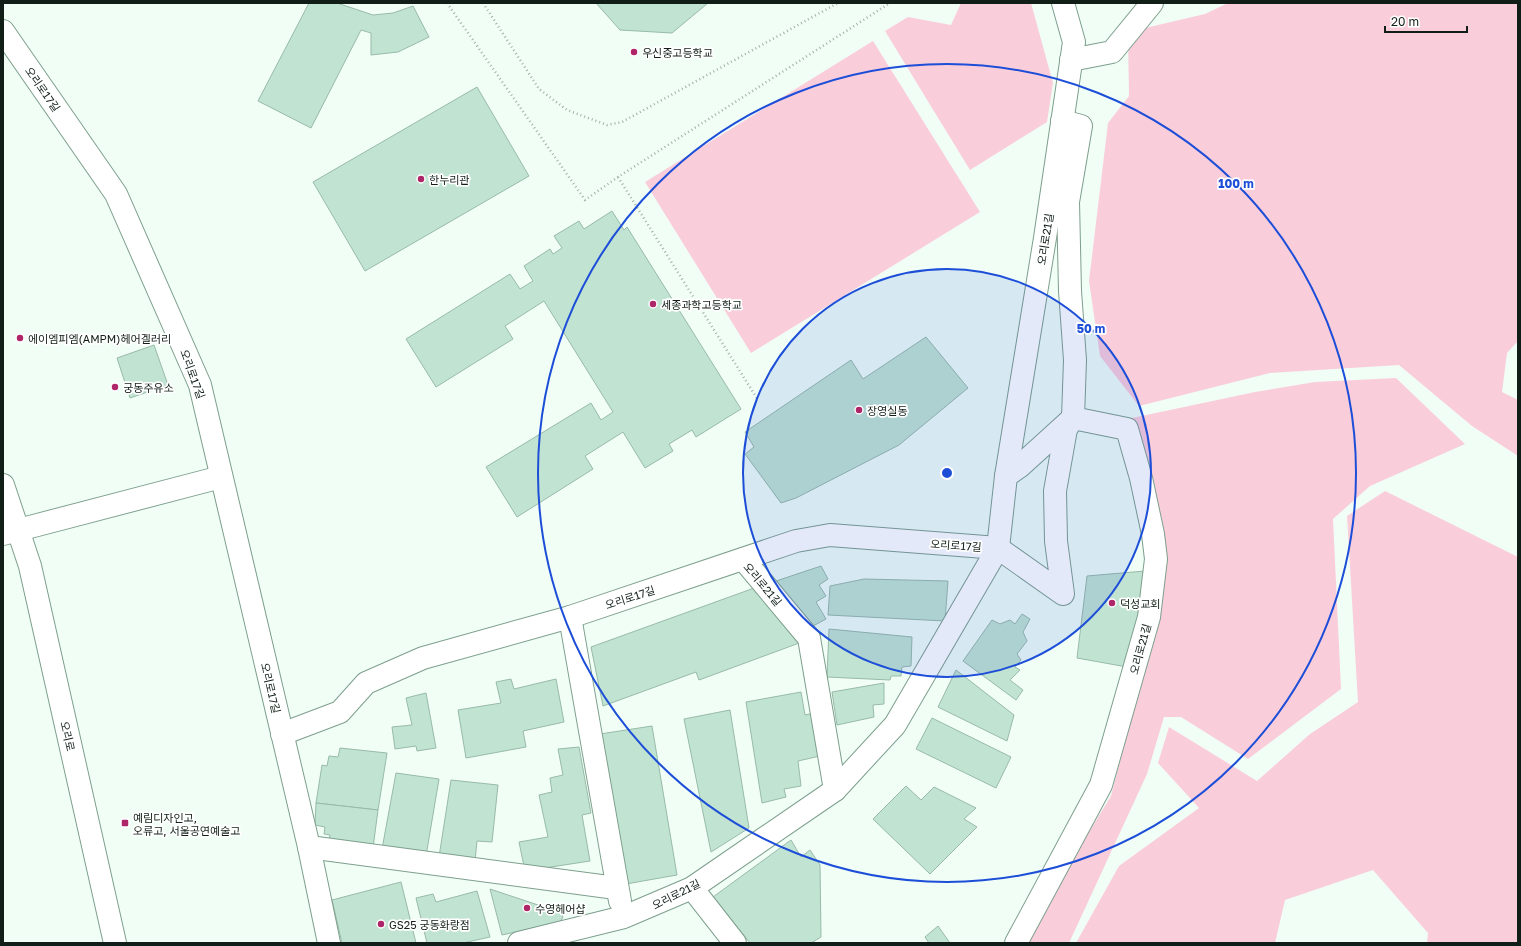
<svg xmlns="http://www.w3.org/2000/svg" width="1521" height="946" font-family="'Golos Text','Noto Sans KR',sans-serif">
	<rect width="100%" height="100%" fill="#f0fef6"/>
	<g fill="#facddb">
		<polygon points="961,3 1031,3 1053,83 1047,122 970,170 885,31 908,17 951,25"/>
		<polygon points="1228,3 1518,3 1518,341 1507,353 1502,392 1518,400 1518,456 1472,426 1399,365 1270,373 1139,406 1100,356 1089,281 1108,123 1129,96 1128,32 1205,14"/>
		<polygon points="873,41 980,212 751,353 645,182"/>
		<polygon points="1396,378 1465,444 1370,486 1333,519 1341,689 1248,759 1181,717 1164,717 1147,774 1069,943 1021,943 1111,796 1156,620 1162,533 1132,418 1255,392 1315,382"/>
		<polygon points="1385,491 1518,557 1518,943 1427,943 1428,933 1373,870 1285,900 1275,943 1076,943 1119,866 1199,808 1158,763 1169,727 1257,781 1310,734 1358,702 1347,516"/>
	</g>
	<g fill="#c1e3d1" stroke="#99baa9">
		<polygon points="309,3 337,3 373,15 393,13 413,6 429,37 398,52 371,55 371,33 361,30 311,128 258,101"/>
		<polygon points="596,3 708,3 672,33 620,30"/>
		<polygon points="477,87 529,176 365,271 313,182"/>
		<polygon points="612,211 624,230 627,227 741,409 696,437 692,430 669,444 673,451 645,468 623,432 585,456 593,469 517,517 486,467 591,403 601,420 613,412 544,301 505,326 513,339 436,387 406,339 510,274 520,289 533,281 524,266 550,249 553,254 562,248 554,236 579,221 584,229"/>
		<polygon points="926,337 968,388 899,445 796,498 781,503 745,454 754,447 745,432 851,360 863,379"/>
		<polygon points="154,345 168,385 130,398 117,358"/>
		<polygon points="821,566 828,579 819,585 826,596 816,602 826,619 813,626 821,634 816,639 770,583"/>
		<polygon points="1145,571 1136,630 1127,667 1077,658 1087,576"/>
		<polygon points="864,579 948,581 945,621 828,615 830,586"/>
		<polygon points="757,587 802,642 699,680 696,672 603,706 591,647"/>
		<polygon points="1022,614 1030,619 1023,632 1027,641 1017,654 1021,660 1015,667 1020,670 1010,680 1023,690 1016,700 963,661 992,620 1000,624 1010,620 1015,624"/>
		<polygon points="829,629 912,637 911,666 902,667 901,676 891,676 890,680 827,677"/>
		<polygon points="956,670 1014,715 1007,741 938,707"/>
		<polygon points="511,679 514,689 556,679 564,722 523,731 526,747 466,758 458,710 501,703 496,682"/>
		<polygon points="884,683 884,704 873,705 874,717 837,725 832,692"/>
		<polygon points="801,692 805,715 814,713 820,756 798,761 801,786 784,789 786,797 762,803 746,702"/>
		<polygon points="426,693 436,748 417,751 416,746 395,749 392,727 412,725 406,698"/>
		<polygon points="730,710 749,828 711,852 684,719"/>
		<polygon points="932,718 1011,757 996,788 916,749"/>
		<polygon points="652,726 677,875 626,884 600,734"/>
		<polygon points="579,747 591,813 582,815 590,861 525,871 519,842 548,837 539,795 552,792 550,778 563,775 558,749"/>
		<polygon points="340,748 387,753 378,810 316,803 322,765 327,766 329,756 338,757"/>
		<polygon points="396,773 439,779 426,856 382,849"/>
		<polygon points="451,780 498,785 492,842 477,841 475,861 439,857"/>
		<polygon points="906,786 921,800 934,787 976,808 964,819 977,827 930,874 873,819"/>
		<polygon points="316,803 378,810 373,848 329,841 330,835 324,834 325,827 315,825"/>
		<polygon points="791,840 801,857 810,850 820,865 821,937 811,943 750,943 713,897"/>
		<polygon points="401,882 416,943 342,943 332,900"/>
		<polygon points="490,889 559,912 563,916 562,919 560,922 502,935"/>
		<polygon points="477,891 490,937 463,943 427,943 416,898 433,894 436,902"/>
		<polygon points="938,926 950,943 929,943 925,937"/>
	</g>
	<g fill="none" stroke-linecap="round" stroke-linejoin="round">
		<defs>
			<g id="minor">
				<polyline points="3,31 116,194 200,385 309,847 329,943"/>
				<polyline points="1071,60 1112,52 1152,3"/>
				<polyline points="1006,476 1019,467 1073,418 1127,429 1141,478 1153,534 1156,559 1149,617 1101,785 1016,943"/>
				<polyline points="3,534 221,477"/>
				<polyline points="743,559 809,638 835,790"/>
				<polyline points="570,617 620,901"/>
				<polyline points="282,734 340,712 366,683 423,658 570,617 796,541 830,535 998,548 1063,594 1056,541 1055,491 1066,429 1073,418 1075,360 1070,291 1068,202 1081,126 1062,121"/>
				<polyline points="309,847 616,888"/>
				<polyline points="692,888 735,943"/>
				<polyline points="519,943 624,917 692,888 835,790 895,725 998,548 1006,476 1045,238 1074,42 1063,3"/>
			</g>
			<polyline id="major" points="3,485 30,566 115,943"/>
		</defs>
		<use href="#minor" stroke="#7e9f8d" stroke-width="24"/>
		<use href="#major" stroke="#7e9f8d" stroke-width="24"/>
		<g stroke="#a2b0a8" stroke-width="2.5" stroke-dasharray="1 3" stroke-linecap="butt">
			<polyline points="447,3 585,200 618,177 890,3"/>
			<polyline points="483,3 539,89 567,110 607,125 622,122 838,3"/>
			<polyline points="618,177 758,400"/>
		</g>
		<use href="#minor" stroke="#fff" stroke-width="22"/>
		<use href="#major" stroke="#fff" stroke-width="22"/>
	</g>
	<circle cx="947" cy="473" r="204" fill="#1d4ed8" fill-opacity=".12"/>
	<g fill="none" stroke="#1d4ed8" stroke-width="2">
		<circle cx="947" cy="473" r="204"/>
		<circle cx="947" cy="473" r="409"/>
	</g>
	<g fill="#af2668" stroke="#fff" stroke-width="1.5">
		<circle cx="634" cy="52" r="4"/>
		<circle cx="421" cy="179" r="4"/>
		<circle cx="653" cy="304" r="4"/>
		<circle cx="20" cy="338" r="4"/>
		<circle cx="115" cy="387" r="4"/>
		<circle cx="859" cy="410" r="4"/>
		<circle cx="1112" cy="603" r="4"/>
		<rect x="121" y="819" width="8" height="8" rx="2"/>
		<circle cx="527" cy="908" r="4"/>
		<circle cx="381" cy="924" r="4"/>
	</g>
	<g text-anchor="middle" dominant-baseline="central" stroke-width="3.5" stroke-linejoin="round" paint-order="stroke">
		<g font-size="11" fill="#111e17" stroke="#fff" text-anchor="start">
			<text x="642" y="52">우신중고등학교</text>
			<text x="429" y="179">한누리관</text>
			<text x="661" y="304">세종과학고등학교</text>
			<text x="28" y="338">에이엠피엠(AMPM)헤어겔러리</text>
			<text x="123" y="387">궁동주유소</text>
			<text x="867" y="410">장영실동</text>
			<text x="1120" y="603">덕성교회</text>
			<text x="133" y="817">예림디자인고,<tspan x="133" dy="13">오류고, 서울공연예술고</tspan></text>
			<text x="535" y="908">수영헤어샵</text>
			<text x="389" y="924">GS25 궁동화랑점</text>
		</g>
		<g font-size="11" fill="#111e17" stroke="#fff">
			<text transform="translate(43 89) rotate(55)">오리로17길</text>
			<text transform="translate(1045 239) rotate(-81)">오리로21길</text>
			<text transform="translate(193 374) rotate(70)">오리로17길</text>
			<text transform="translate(956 545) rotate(4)">오리로17길</text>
			<text transform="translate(763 584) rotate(50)">오리로21길</text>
			<text transform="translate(630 597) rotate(-18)">오리로17길</text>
			<text transform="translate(1140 649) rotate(-75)">오리로21길</text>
			<text transform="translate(271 688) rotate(77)">오리로17길</text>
			<text transform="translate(68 736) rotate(77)">오리로</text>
			<text transform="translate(676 894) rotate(-27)">오리로21길</text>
		</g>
	</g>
	<circle cx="947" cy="473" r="6" fill="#1d4ed8" stroke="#fff" stroke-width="2"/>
	<g font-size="12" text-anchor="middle" font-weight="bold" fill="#1d4ed8" stroke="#fff" stroke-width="3.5" stroke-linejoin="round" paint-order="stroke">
		<text x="1236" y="188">100 m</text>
		<text x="1091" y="333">50 m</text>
	</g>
	<rect width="1521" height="946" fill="none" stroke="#111e17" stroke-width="8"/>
	<path d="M1385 26v6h82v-6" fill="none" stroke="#111e17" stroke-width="2"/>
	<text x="1391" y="26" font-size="12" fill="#111e17" stroke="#ffffff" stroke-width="3" paint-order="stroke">20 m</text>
</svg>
